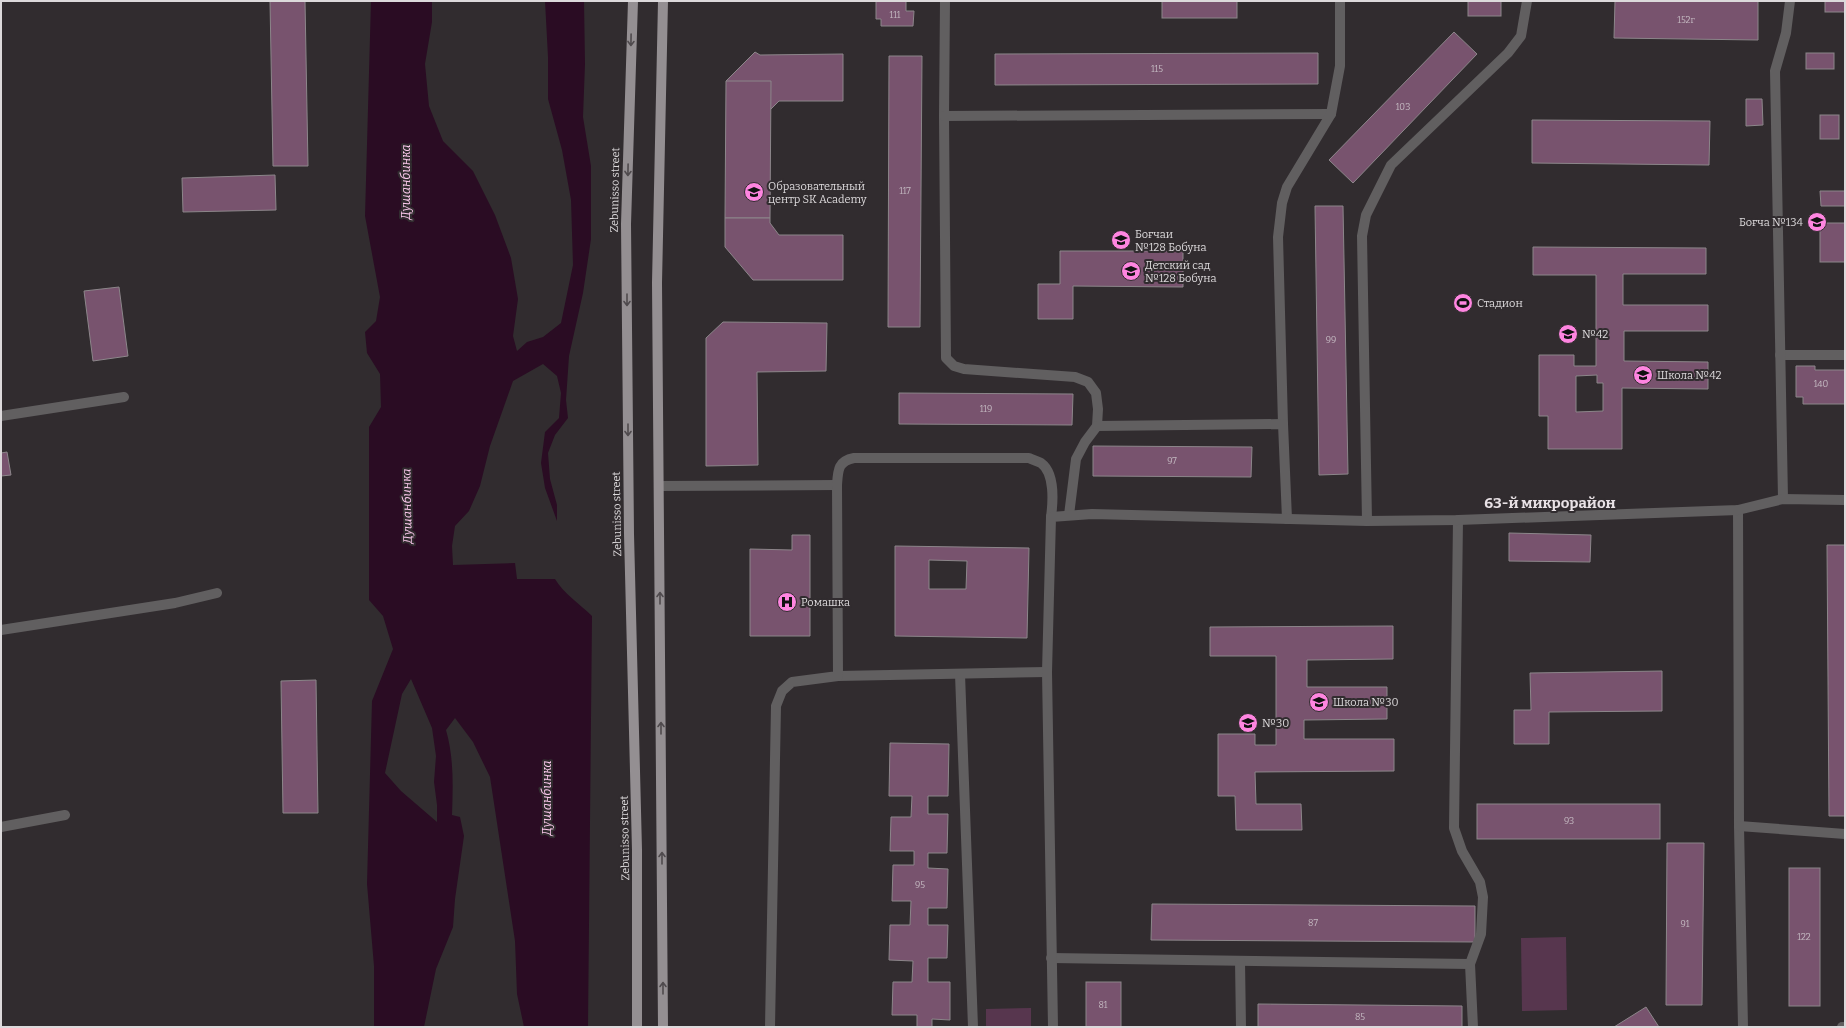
<svg xmlns="http://www.w3.org/2000/svg" width="1846" height="1028" font-family="Bitter,serif">
	<rect width="100%" height="100%" fill="#312c2f"/>
	<g fill="#57364e">
		<polygon points="1566,937 1567,1010 1522,1011 1521,938"/>
		<polygon points="1031,1008 1031,1027 986,1027 986,1009"/>
	</g>
	<path fill="#2a0c23" fill-rule="evenodd" d="M371 1H432V22L425 64 429 106 443 141 473 171 495 215 511 258 518 299 513 336 517 351 527 342 543 337 561 323 573 265 571 200 562 150 548 99V57L545 1H584L585 64 583 117 591 166V239L583 293 569 356 566 400 568 418 555 435 548 453 550 479 557 505V521L545 488 541 463 545 432 559 418 561 393 557 376 543 364 513 381 490 446 480 486 469 511 455 526 452 546 453 565 515 563 517 579H555C563 593 580 604 592 616L588 1027H524L517 994 515 941 490 777 473 742 455 718 446 730C454 758 453 786 452 815L460 817 464 836 455 899 453 927 436 969 424 1027H374V966L367 884 372 701 393 649 383 616 369 600V427L381 407 380 374 367 353 365 332 376 321 380 297 365 216ZM411 679 432 728 436 756 434 782 437 805V822L401 791 385 773 402 694Z"/>
	<g fill="#78536e" stroke="#8c868a" fill-rule="evenodd">
		<polygon points="270,1 305,1 308,166 273,166"/>
		<polygon points="876,1 906,1 906,11 914,11 913,26 881,26 881,19 876,19"/>
		<rect x="1162" y="1" width="75" height="17"/>
		<rect x="1468" y="1" width="33" height="15"/>
		<polygon points="1615,1 1758,1 1758,40 1614,38"/>
		<rect x="1825" y="1" width="20" height="11"/>
		<polygon points="1454,32 1477,54 1353,183 1329,160"/>
		<polygon points="755,52 760,55 843,54 843,101 779,101 763,117 726,81"/>
		<polygon points="1318,53 1318,84 995,85 995,54"/>
		<rect x="1806" y="53" width="28" height="16"/>
		<polygon points="889,56 922,56 920,327 888,327"/>
		<polygon points="726,81 771,81 770,218 725,218"/>
		<polygon points="1746,99 1762,99 1763,125 1746,126"/>
		<rect x="1820" y="115" width="19" height="24"/>
		<polygon points="1532,120 1710,121 1709,165 1532,163"/>
		<polygon points="275,175 276,210 183,212 182,178"/>
		<polygon points="1820,191 1845,191 1845,206 1821,206"/>
		<polygon points="1315,206 1343,206 1348,474 1319,475"/>
		<polygon points="725,218 770,218 770,223 779,235 843,235 843,280 753,280 725,247"/>
		<rect x="1820" y="223" width="25" height="39"/>
		<path d="M1533 247 1706 248V274H1623V305H1708V331H1624V361L1708 362V389L1622 388V449H1548V416H1539V355H1574V366H1596V275H1533ZM1597 375V383H1603V411L1576 412V376Z"/>
		<polygon points="1060,251 1183,251 1183,287 1073,286 1073,319 1038,319 1038,284 1060,284"/>
		<polygon points="119,287 128,356 93,361 84,291"/>
		<polygon points="723,322 827,323 826,371 757,372 758,465 706,466 706,338"/>
		<polygon points="1796,366 1815,366 1815,370 1845,370 1845,404 1803,404 1803,397 1796,397"/>
		<polygon points="899,393 1073,394 1072,425 899,424"/>
		<polygon points="1093,446 1252,447 1251,477 1093,476"/>
		<polygon points="7,452 11,475 1,476 1,453"/>
		<polygon points="1509,533 1591,535 1590,562 1509,561"/>
		<polygon points="792,535 810,535 810,636 750,636 750,549 792,550"/>
		<polygon points="1827,545 1845,545 1845,816 1829,816"/>
		<path d="M895 546 1029 548 1027 638 895 636ZM929 560 967 561 966 589H929Z"/>
		<polygon points="1393,626 1393,659 1307,660 1307,687 1387,687 1387,719 1304,720 1304,739 1394,739 1394,771 1255,772 1256,804 1301,804 1302,830 1236,830 1235,796 1218,796 1218,734 1255,734 1255,745 1276,745 1276,656 1210,656 1210,627"/>
		<polygon points="1662,671 1662,711 1549,712 1549,744 1514,744 1514,710 1531,710 1530,673"/>
		<polygon points="316,680 318,813 283,813 281,681"/>
		<polygon points="890,743 949,744 948,796 928,796 928,814 948,814 947,853 928,853 928,868 948,869 947,908 928,908 928,925 948,925 947,958 928,958 928,982 950,982 950,1020 932,1019 932,1027 917,1027 917,1015 892,1015 893,982 912,982 913,961 889,960 890,925 910,925 911,901 892,901 893,865 914,865 914,851 890,851 891,817 911,817 912,796 889,796"/>
		<rect x="1477" y="804" width="183" height="35"/>
		<polygon points="1667,843 1704,843 1702,1005 1666,1005"/>
		<rect x="1789" y="868" width="31" height="138"/>
		<polygon points="1152,904 1475,906 1475,942 1151,940"/>
		<rect x="1086" y="982" width="35" height="45"/>
		<polygon points="1258,1004 1462,1006 1462,1027 1258,1027"/>
		<polygon points="1646,1007 1659,1027 1614,1027"/>
	</g>
	<g fill="none" stroke-linecap="round" stroke-linejoin="round">
		<g stroke="#615f60" stroke-width="10">
			<polyline points="945,1 944,116 946,358 954,366 964,369 1075,377 1088,382 1096,393 1098,409 1097,426 1085,442 1076,459 1069,515"/>
			<polyline points="944,116 1331,114"/>
			<polyline points="1780,355 1845,355"/>
			<polyline points="1,416 124,397"/>
			<polyline points="1283,424 1278,237 1282,203 1287,187 1331,114 1340,66 1340,1"/>
			<polyline points="1097,426 1283,424 1287,519"/>
			<polyline points="659,486 837,485"/>
			<polyline points="1783,499 1775,71 1786,33 1790,1"/>
			<polyline points="1738,510 1739,826 1743,1027"/>
			<polyline points="1458,520 1454,828 1462,851 1480,882 1483,897 1481,934 1470,964 1473,1027"/>
			<polyline points="1367,521 1362,236 1366,215 1391,165 1508,53 1521,36 1527,1"/>
			<polyline points="1,630 175,603 217,593"/>
			<polyline points="960,674 973,1027"/>
			<polyline points="838,676 1047,672"/>
			<polyline points="1739,826 1845,834"/>
			<polyline points="1,827 65,815"/>
			<polyline points="1051,958 1470,964"/>
			<polyline points="1240,961 1241,1027"/>
			<path d="M770 1027 776 706 782 691 792 682 838 676 837 485C838 470 838 461 854 458H1029C1033 460 1037 461 1041 463 1055 473 1053 502 1051 517"/>
			<polyline points="1053,1027 1047,672 1051,517 1092,514 1367,521 1458,520 1738,510 1783,499 1845,500"/>
			<polyline points="1842,1027 1845,1027"/>
		</g>
		<g stroke="#948f92" stroke-width="10">
			<polyline points="633,1 626,224 629,534 637,850 637,1027"/>
			<polyline points="663,1 657,283 663,1027"/>
		</g>
	</g>
	<defs><path id="oneway-shaft" d="M-6 0H5M1.5-3L5.5 0L1.5 3" fill="none" stroke-width="1.6" stroke-linecap="round" stroke-linejoin="round"/></defs>
	<g stroke="#4f4a4d">
		<use href="#oneway-shaft" transform="translate(631 40) rotate(91)"/>
		<use href="#oneway-shaft" transform="translate(628 170) rotate(91)"/>
		<use href="#oneway-shaft" transform="translate(627 300) rotate(90)"/>
		<use href="#oneway-shaft" transform="translate(628 430) rotate(90)"/>
		<use href="#oneway-shaft" transform="translate(660 598) rotate(-90)"/>
		<use href="#oneway-shaft" transform="translate(661 728) rotate(-90)"/>
		<use href="#oneway-shaft" transform="translate(662 858) rotate(-90)"/>
		<use href="#oneway-shaft" transform="translate(663 988) rotate(-90)"/>
	</g>
	<defs>
		<symbol id="university-disc" viewBox="-11 -11 22 22"><circle r="9.5" fill="#fe85e0" stroke="#312c2f"/><path d="M0-5L7-2L0 1L-7-2ZM-4 1L0 2.5L4 1V4Q0 6-4 4Z" fill="#111"/></symbol>
		<symbol id="school-disc" viewBox="-11 -11 22 22"><circle r="9.5" fill="#fe85e0" stroke="#312c2f"/><path d="M0-5L7-2L0 1L-7-2ZM-4 1L0 2.5L4 1V4Q0 6-4 4Z" fill="#111"/></symbol>
		<symbol id="stadium-disc" viewBox="-11 -11 22 22"><circle r="9.5" fill="#fe85e0" stroke="#312c2f"/><path d="M0-5a6.5 5 0 1 0 0 10a6.5 5 0 1 0 0-10ZM-3.5-1.8h7v3.6h-7Z" fill="#111"/></symbol>
		<symbol id="hospital-disc" viewBox="-11 -11 22 22"><circle r="9.5" fill="#fe85e0" stroke="#312c2f"/><path d="M-5-5h3v3.5h4V-5h3V5h-3V1.5h-4V5h-3Z" fill="#111"/></symbol>
	</defs>
	<g fill-rule="evenodd">
		<use href="#university-disc" x="743" y="181" width="22" height="22"/>
		<use href="#school-disc" x="1806" y="211" width="22" height="22"/>
		<use href="#school-disc" x="1110" y="229" width="22" height="22"/>
		<use href="#school-disc" x="1120" y="260" width="22" height="22"/>
		<use href="#stadium-disc" x="1452" y="292" width="22" height="22"/>
		<use href="#school-disc" x="1557" y="323" width="22" height="22"/>
		<use href="#school-disc" x="1632" y="364" width="22" height="22"/>
		<use href="#hospital-disc" x="776" y="591" width="22" height="22"/>
		<use href="#school-disc" x="1308" y="691" width="22" height="22"/>
		<use href="#school-disc" x="1237" y="712" width="22" height="22"/>
	</g>
	<g text-anchor="middle" dominant-baseline="central" stroke-width="4" stroke-linejoin="round" paint-order="stroke">
		<g font-size="9" fill="#c3b8c0">
			<text x="895" y="15">111</text>
			<text x="1686" y="20">152г</text>
			<text x="1157" y="69">115</text>
			<text x="1403" y="107">103</text>
			<text x="905" y="191">117</text>
			<text x="1331" y="340">99</text>
			<text x="1821" y="384">140</text>
			<text x="986" y="409">119</text>
			<text x="1172" y="461">97</text>
			<text x="1569" y="821">93</text>
			<text x="920" y="885">95</text>
			<text x="1313" y="923">87</text>
			<text x="1685" y="924">91</text>
			<text x="1804" y="937">122</text>
			<text x="1103" y="1005">81</text>
			<text x="1360" y="1017">85</text>
		</g>
		<g font-size="11" fill="#dcd9db" stroke="#312c2f" text-anchor="start">
			<text x="768" y="186">Образовательный<tspan x="768" dy="13">центр SK Academy</tspan></text>
			<text x="1803" y="222" text-anchor="end">Боғча №134</text>
			<text x="1135" y="234">Боғчаи<tspan x="1135" dy="13">№128 Бобуна</tspan></text>
			<text x="1145" y="265">Детский сад<tspan x="1145" dy="13">№128 Бобуна</tspan></text>
			<text x="1477" y="303">Стадион</text>
			<text x="1582" y="334">№42</text>
			<text x="1657" y="375">Школа №42</text>
			<text x="801" y="602">Ромашка</text>
			<text x="1333" y="702">Школа №30</text>
			<text x="1262" y="723">№30</text>
		</g>
		<g font-size="11" fill="#dcd9db" stroke="#312c2f">
			<text transform="translate(615 190) rotate(-89)">Zebunisso street</text>
			<text transform="translate(617 514) rotate(-91)">Zebunisso street</text>
			<text transform="translate(625 838) rotate(-91)">Zebunisso street</text>
		</g>
		<g font-size="12" font-style="italic" fill="#fcc9ed" stroke="#312c2f">
			<text transform="translate(406 182) rotate(-90)">Душанбинка</text>
			<text transform="translate(407 506) rotate(-91)">Душанбинка</text>
			<text transform="translate(547 798) rotate(-90)">Душанбинка</text>
		</g>
		<g font-size="15" font-weight="bold" fill="#e9e2e6" stroke="#312c2f">
			<text x="1550" y="503">63-й микрорайон</text>
		</g>
	</g>
	<rect width="1846" height="1028" fill="none" stroke="#dcd9db" stroke-width="4"/>
</svg>
